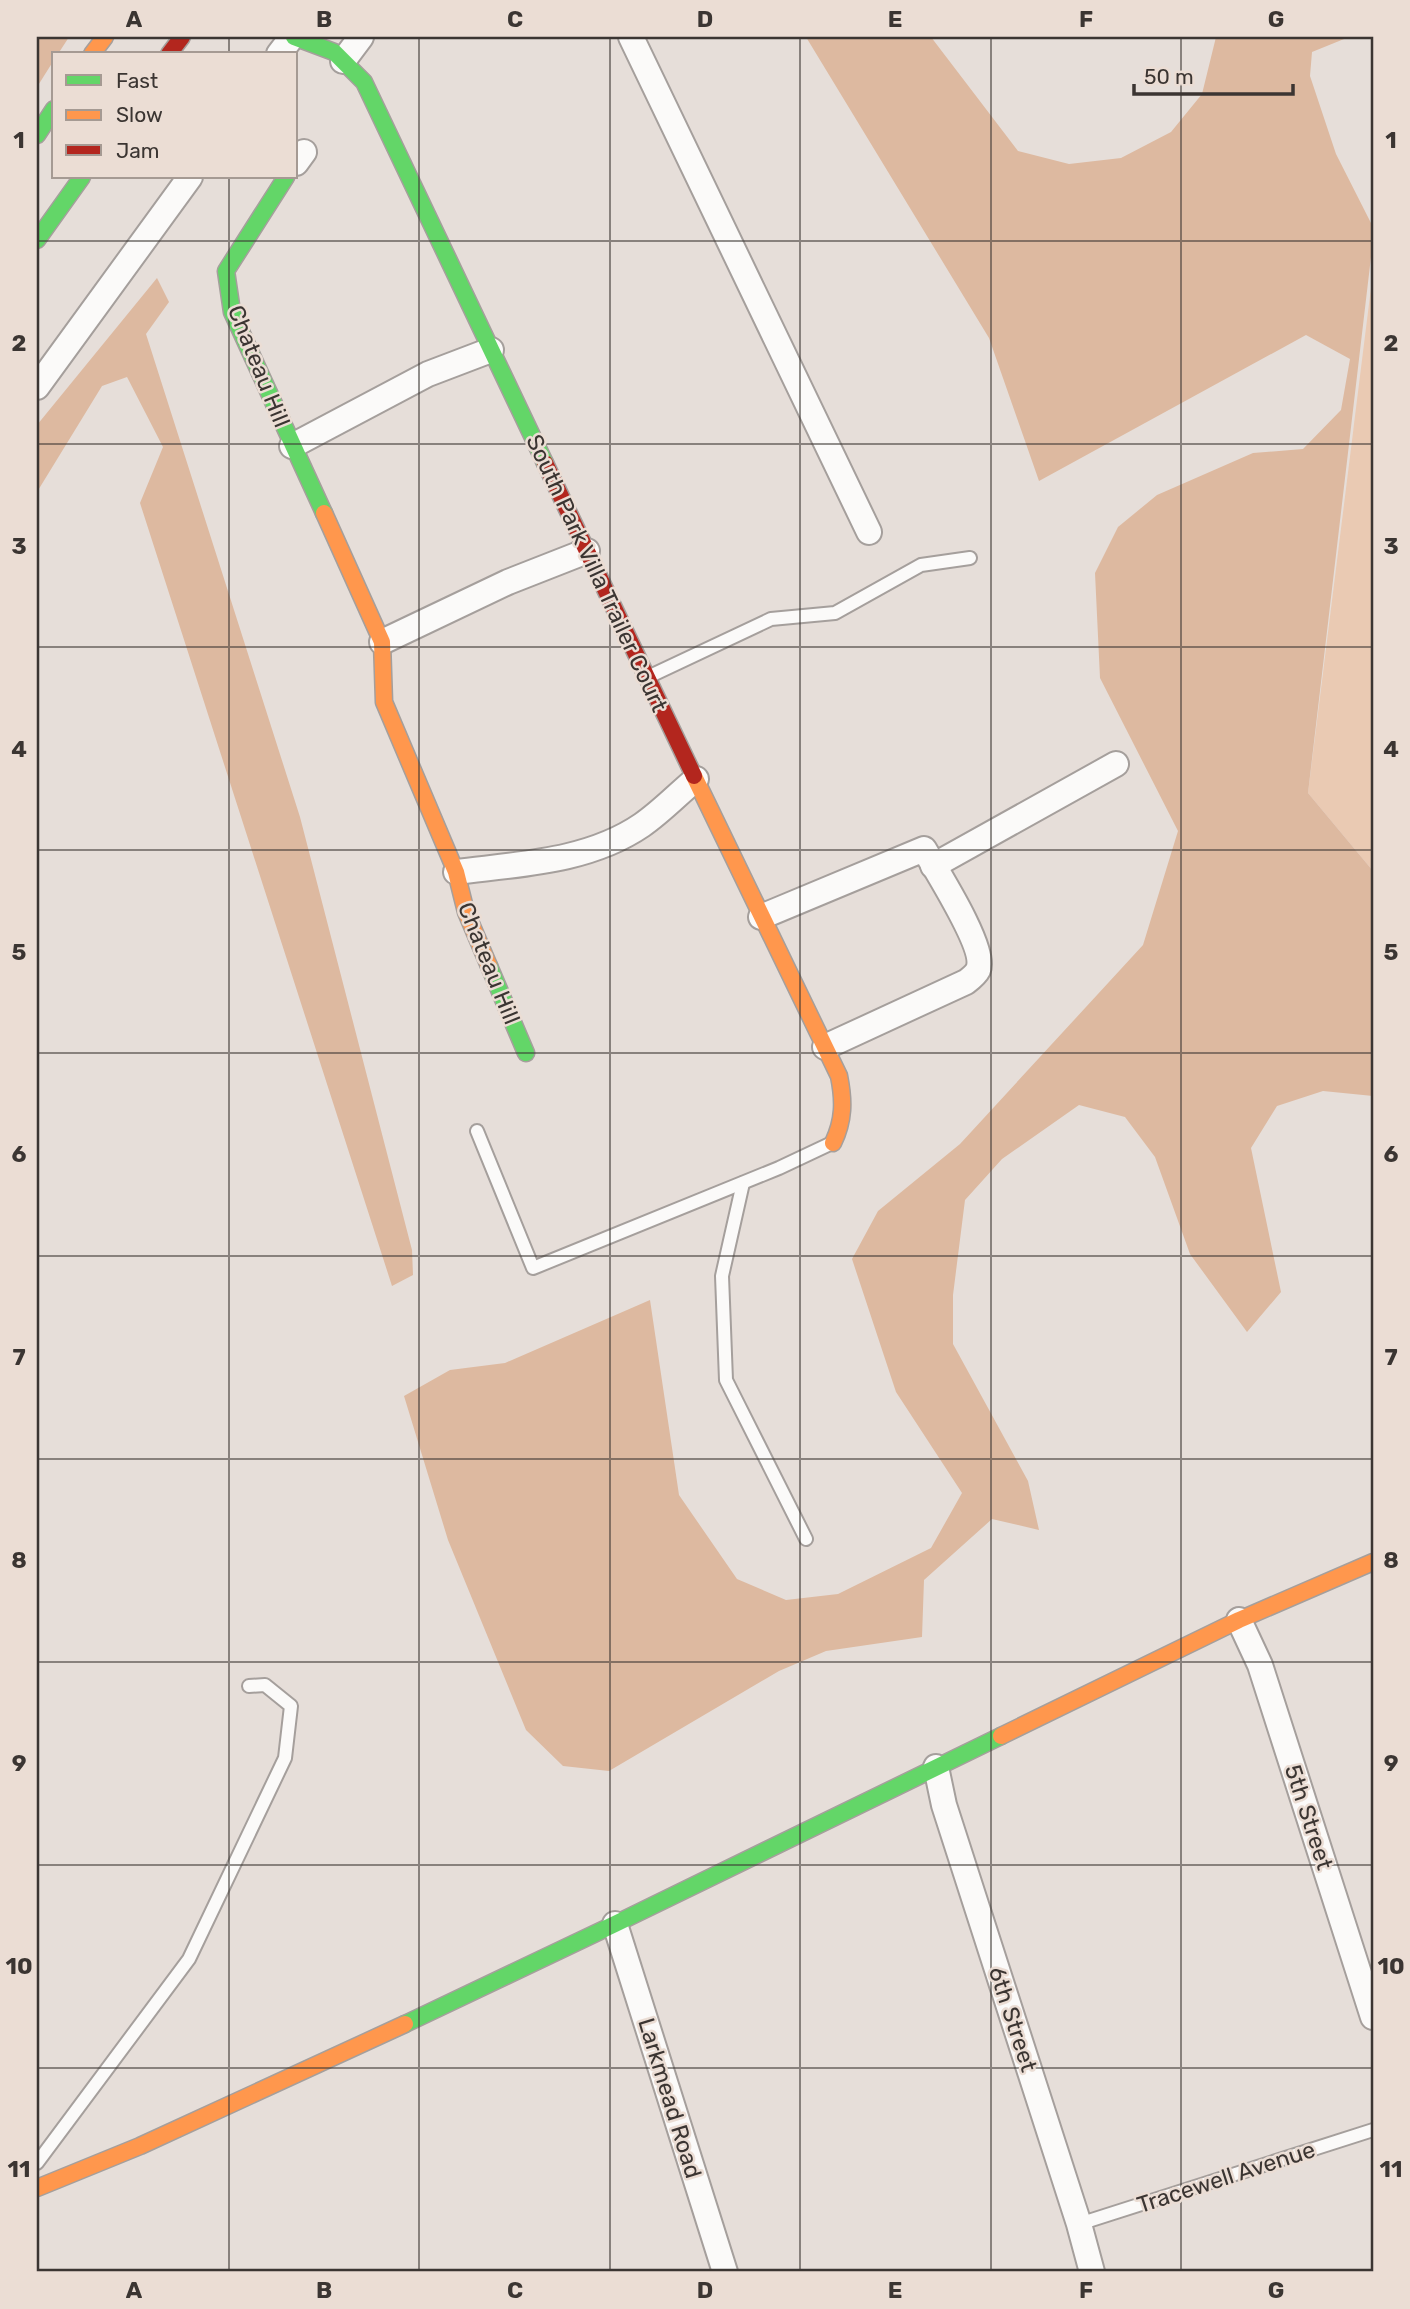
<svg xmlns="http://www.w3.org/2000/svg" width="1410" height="2309" font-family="Rubik,sans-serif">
	<rect width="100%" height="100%" fill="#e6ded9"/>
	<polygon fill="#eacab3" points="1373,272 1373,871 1308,793"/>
	<g fill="#ddb9a0">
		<polygon points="37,37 69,37 58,54 54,54 54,60 37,87"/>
		<polygon points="806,37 931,37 1018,151 1069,164 1121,158 1171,132 1202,94 1216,37 1349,37 1312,52 1310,76 1336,154 1373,227 1373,240 1308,793 1373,871 1373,1096 1323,1091 1277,1106 1251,1148 1281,1292 1247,1332 1190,1254 1155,1157 1125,1117 1079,1105 1002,1159 965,1200 953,1295 953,1344 1028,1481 1039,1530 992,1519 924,1580 922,1637 826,1651 779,1671 609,1771 563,1766 526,1730 448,1540 404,1396 450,1370 505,1363 650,1300 679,1495 737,1579 786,1600 838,1594 931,1548 962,1493 896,1392 852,1259 878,1211 960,1144 1143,945 1178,831 1100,678 1095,573 1118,527 1157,495 1253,453 1303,449 1341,410 1350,359 1306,335 1039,481 989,338"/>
		<polygon points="157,278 169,302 146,334 300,817 412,1250 413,1275 392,1286 140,503 163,447 127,377 102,386 37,492 37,425"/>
	</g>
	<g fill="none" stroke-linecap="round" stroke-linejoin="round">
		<defs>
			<g id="lane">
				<polyline points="648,677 771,619 835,613 921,565 970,558"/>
				<polyline points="477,1131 533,1268 779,1168 832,1143"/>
				<polyline points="743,1183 722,1276 726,1380 806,1539"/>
				<polyline points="37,2163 189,1959 285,1758 291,1706 265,1685 249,1686"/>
				<polyline points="1079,2224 1373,2130"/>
			</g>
			<g id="street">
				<polyline points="631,37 869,532"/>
				<polyline points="279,54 292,37"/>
				<polyline points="343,61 361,37"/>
				<polyline points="296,163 304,152"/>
				<polyline points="37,387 190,177"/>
				<polyline points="292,446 428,374 491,350"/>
				<polyline points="382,642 508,582 587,551"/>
				<polyline points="933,866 1116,764"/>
				<path d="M456 872C519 864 588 862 642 825 661 812 678 794 696 779"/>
				<path d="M761 917 924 849C936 870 987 949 978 970 976 974 970 979 966 982L825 1047"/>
				<polyline points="1239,1620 1260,1665 1373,2017"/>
				<polyline points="936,1767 944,1805 1079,2224 1092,2272"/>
				<polyline points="615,1924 725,2272"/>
			</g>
			<g id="fast">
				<polyline points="294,37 334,52 364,82 545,463"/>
				<polyline points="37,135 54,109"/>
				<polyline points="286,177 226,271 232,312 324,513"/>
				<polyline points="37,240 82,177"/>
				<polyline points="489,966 526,1053"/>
				<polyline points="405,2024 615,1924 1001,1736"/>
			</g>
			<g id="slow">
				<polyline points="92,54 105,37"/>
				<polyline points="324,513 382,642 384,702 456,872 466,912 489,966"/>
				<path d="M694 776 839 1076C844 1101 844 1120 833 1143"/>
				<polyline points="1001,1736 1239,1620 1373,1562"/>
				<polyline points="37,2188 140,2146 405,2024"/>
			</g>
			<g id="jam">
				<polyline points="169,54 182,37"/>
				<polyline points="545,463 694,776"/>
			</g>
		</defs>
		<use href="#lane" stroke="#a59f9c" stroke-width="16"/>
		<use href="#street" stroke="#a59f9c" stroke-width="28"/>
		<use href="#fast" stroke="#a59f9c" stroke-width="19"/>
		<use href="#slow" stroke="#a59f9c" stroke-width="19"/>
		<use href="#jam" stroke="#a59f9c" stroke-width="19"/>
		<use href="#lane" stroke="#fbfaf9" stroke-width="12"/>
		<use href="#street" stroke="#fbfaf9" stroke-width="24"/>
		<use href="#fast" stroke="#63d668" stroke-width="16"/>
		<use href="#slow" stroke="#ff974d" stroke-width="16"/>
		<use href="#jam" stroke="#b3261e" stroke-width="16"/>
	</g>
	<path fill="none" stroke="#3b3532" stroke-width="2" stroke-opacity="0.55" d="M229 37V54M419 37V2272M610 37V2272M800 37V2272M991 37V2272M1181 37V2272M229 177V2272M37 241H1373M37 444H1373M37 647H1373M37 850H1373M37 1053H1373M37 1256H1373M37 1459H1373M37 1662H1373M37 1865H1373M37 2068H1373"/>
	<g text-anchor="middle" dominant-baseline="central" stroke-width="5" stroke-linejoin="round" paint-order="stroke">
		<g font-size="23" fill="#3b3532" stroke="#ebddd4">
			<text transform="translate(259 366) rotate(68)">Chateau Hill</text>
			<text transform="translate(597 573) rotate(65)">South Park Villa Trailer Court</text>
			<text transform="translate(489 963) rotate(68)">Chateau Hill</text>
			<text transform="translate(1309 1817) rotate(72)">5th Street</text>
			<text transform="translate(1013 2019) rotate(72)">6th Street</text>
			<text transform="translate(670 2098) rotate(73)">Larkmead Road</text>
			<text transform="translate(1226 2177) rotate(-18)">Tracewell Avenue</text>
		</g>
	</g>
	<rect width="1410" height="2309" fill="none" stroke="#ebddd4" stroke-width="77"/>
	<rect x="52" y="52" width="245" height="126" fill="#ebddd4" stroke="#a59a93" stroke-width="2"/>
	<rect x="66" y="75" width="35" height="10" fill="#63d668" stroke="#a59a93" stroke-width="2"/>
	<text x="116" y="88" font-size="21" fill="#3b3532">Fast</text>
	<rect x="66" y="110" width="35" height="10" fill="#ff974d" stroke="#a59a93" stroke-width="2"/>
	<text x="116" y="122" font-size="21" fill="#3b3532">Slow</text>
	<rect x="66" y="145" width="35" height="10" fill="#b3261e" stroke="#a59a93" stroke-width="2"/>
	<text x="116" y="158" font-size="21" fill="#3b3532">Jam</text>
	<path d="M1134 84v10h159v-10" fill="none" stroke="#3b3532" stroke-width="3.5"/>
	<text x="1144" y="84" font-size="21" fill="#3b3532" stroke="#ebddd4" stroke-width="5" paint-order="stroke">50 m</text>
	<rect x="38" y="38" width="1334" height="2232" fill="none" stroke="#3b3532" stroke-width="2.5"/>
	<g font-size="23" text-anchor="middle" font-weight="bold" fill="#3b3532">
		<text x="134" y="27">A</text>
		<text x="324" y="27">B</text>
		<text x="515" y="27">C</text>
		<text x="705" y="27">D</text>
		<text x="895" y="27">E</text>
		<text x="1086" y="27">F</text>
		<text x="1276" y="27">G</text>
		<text x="19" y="148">1</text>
		<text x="1391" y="148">1</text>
		<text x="19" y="351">2</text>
		<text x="1391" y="351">2</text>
		<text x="19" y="554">3</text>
		<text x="1391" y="554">3</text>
		<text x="19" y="757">4</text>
		<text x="1391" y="757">4</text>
		<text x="19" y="960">5</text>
		<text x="1391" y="960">5</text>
		<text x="19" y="1162">6</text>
		<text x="1391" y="1162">6</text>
		<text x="19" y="1365">7</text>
		<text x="1391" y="1365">7</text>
		<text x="19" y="1568">8</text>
		<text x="1391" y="1568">8</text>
		<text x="19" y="1771">9</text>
		<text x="1391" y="1771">9</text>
		<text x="19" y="1974">10</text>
		<text x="1391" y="1974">10</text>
		<text x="19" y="2177">11</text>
		<text x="1391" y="2177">11</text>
		<text x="134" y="2298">A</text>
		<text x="324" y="2298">B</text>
		<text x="515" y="2298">C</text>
		<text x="705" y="2298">D</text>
		<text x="895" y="2298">E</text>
		<text x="1086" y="2298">F</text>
		<text x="1276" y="2298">G</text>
	</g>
</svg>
